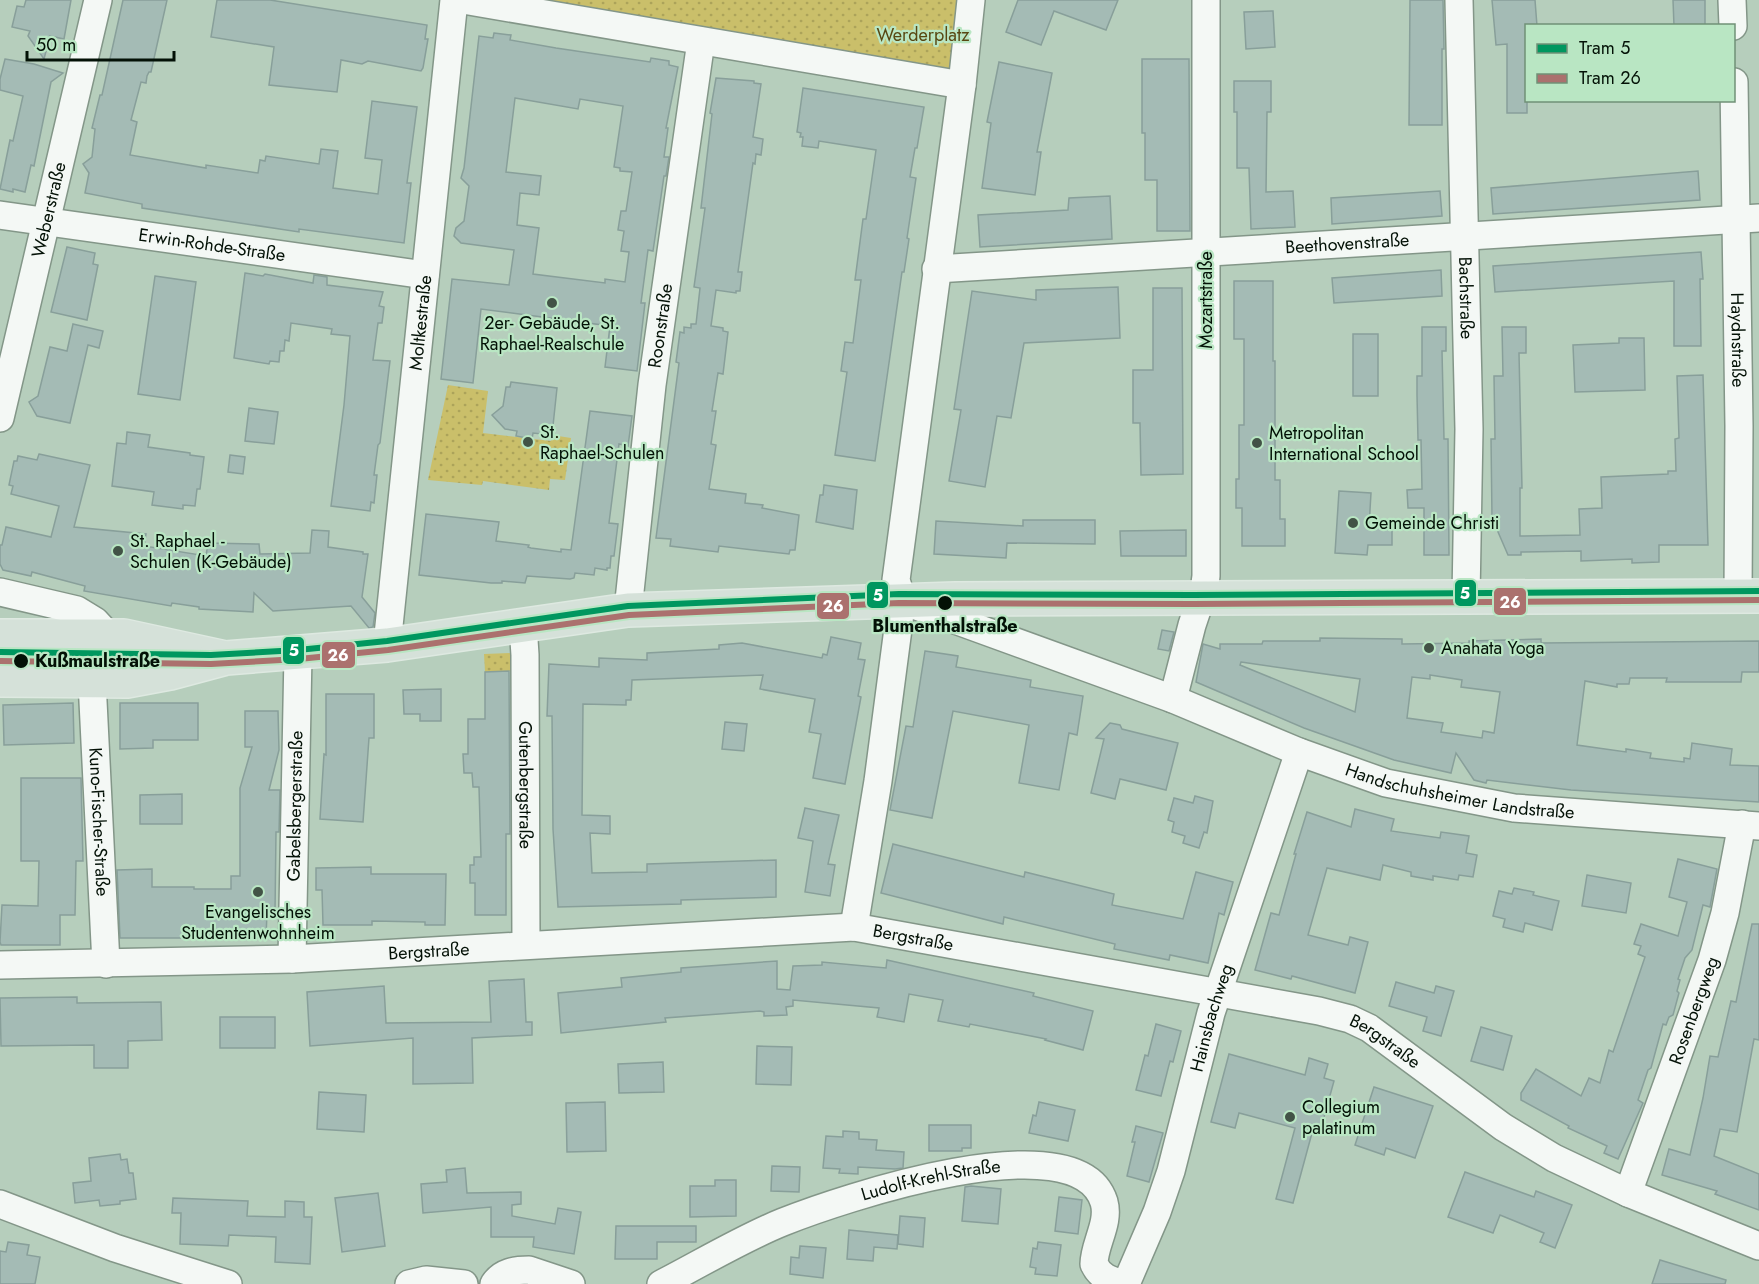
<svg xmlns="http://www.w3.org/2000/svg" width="1759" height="1284" font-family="Jost,sans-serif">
	<defs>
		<pattern id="grass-dots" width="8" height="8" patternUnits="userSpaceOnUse" patternTransform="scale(1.5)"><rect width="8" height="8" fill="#cabf6a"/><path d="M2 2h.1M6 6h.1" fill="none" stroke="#aca35a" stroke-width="1.8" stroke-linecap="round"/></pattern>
	</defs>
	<rect width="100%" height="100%" fill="#b6cebc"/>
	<g fill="url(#grass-dots)">
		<polygon points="500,0 964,0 957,73"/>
		<polygon points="448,385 488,391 483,433 551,441 552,435 571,438 565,480 550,479 549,490 483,481 482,485 428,480"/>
		<polygon points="512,653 512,671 485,672 484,654"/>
	</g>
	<g fill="#a4bbb5" stroke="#889f9a" stroke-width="1.5" fill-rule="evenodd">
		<polygon points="26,0 71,0 64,39 50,36 44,59 28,36 30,31 12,27 17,6 24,7"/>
		<polygon points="123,0 167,0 151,72 149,72 147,76 146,83 141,82 131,120 137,122 130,155 206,168 206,165 258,173 260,160 265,161 266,156 319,164 321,149 338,151 333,188 378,194 382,160 365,158 372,101 417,107 407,183 411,183 404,243 299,229 299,232 142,208 142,204 85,193 89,173 83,164 92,157 95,129 92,128 100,95 102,95"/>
		<polygon points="217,0 270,0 427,25 425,39 428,39 423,68 421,71 368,61 362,64 341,60 337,92 269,85 274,47 211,37"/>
		<polygon points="1018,0 1118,0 1106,30 1054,11 1041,45 1006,32"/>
		<polygon points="1410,0 1443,0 1444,49 1442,49 1442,125 1409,125"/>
		<polygon points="1492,0 1535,0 1537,26 1527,26 1527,113 1507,113 1507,44 1496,45"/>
		<polygon points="1673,0 1705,0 1705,26 1674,26"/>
		<polygon points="1273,11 1275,47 1246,49 1244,12"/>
		<path d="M494 33 511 35 510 40 556 48 650 62 651 58 669 61V65L678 67 666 128H668L664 157H669L666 176H664L653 251 648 250 641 303H645L637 371 605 367 610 326 481 309 473 383 441 379 452 279 509 285 514 250 461 243 454 236 456 228 464 221 469 186 461 178 464 168 479 36 493 38ZM515 98 578 109 580 99 623 106 614 167 620 168V171L632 172 626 211H621L618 230 624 231 621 251 629 252 625 282 605 279V283L533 274 539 228 517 225 520 193 539 195 541 176 506 172Z"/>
		<polygon points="5,59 34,64 63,73 51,82 34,166 31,165 25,192 13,189 13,192 0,189 10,140 13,141 23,96 0,90 0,79"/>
		<polygon points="1142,59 1189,59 1190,231 1157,231 1157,180 1145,180 1145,133 1142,133"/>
		<polygon points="999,62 1052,73 1037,152 1041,152 1035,195 982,188 991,123 987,122"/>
		<polygon points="716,78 754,81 754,83 761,84 753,137 763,139 761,155 756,154 755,164 753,163 738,272 742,272 740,291 736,291 736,293 716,290 711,326 723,328 723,331 728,332 723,374 718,373 712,411 716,411 711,444 716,445 709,489 746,494 745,503 763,505 762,508 799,515 795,550 790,550 789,554 719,546 718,552 670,546 671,539 656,538 679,363 676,362 680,332 684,333 684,327 691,328 691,324 696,324 700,288 694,287 705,208 701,208 712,114 710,113"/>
		<polygon points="1234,81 1271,81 1271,112 1267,112 1266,192 1293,191 1295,227 1251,229 1249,168 1237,168 1237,112 1234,112"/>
		<polygon points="803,88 924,107 917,148 915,148 910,177 916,178 907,238 909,239 904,272 902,272 875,461 835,455 847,372 841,371 845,342 853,343 861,280 855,280 863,219 866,219 876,150 819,141 818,148 802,146 803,137 800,137 801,133 797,132"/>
		<polygon points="1698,171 1700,200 1493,214 1491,188"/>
		<polygon points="1440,191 1442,216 1332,224 1331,198"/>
		<polygon points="1110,196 1112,239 980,247 978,215 1068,210 1069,198"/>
		<polygon points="67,247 95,253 93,264 98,265 87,320 51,312"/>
		<polygon points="1701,252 1703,279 1700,279 1701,346 1674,346 1674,281 1495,292 1493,266"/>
		<polygon points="1441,270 1442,296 1334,303 1332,278"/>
		<polygon points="245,273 263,276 265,274 313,283 314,275 327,277 327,285 383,292 379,306 384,307 382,323 378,323 373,360 390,361 380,443 378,445 374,475 377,475 374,503 371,502 370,511 331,506 344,405 350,336 331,334 332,329 291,323 289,341 285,340 284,351 280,351 279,362 270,361 269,364 234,358"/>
		<polygon points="155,276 196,282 180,400 138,394"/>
		<polygon points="1234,281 1273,281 1273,361 1275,361 1275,480 1280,480 1280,519 1285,519 1285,546 1242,546 1242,508 1236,508 1236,479 1239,479 1239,425 1244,425 1244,339 1234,339"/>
		<polygon points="1118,287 1120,338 1024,343 1011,418 997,416 985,487 949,481 961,410 954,409 972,291 1036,300 1036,290"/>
		<polygon points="1153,288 1182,288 1183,474 1141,475 1140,423 1133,423 1133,370 1153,370"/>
		<polygon points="73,324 103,331 99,348 88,345 70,423 37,416 29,402 38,396 50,347 67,351"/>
		<polygon points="1422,327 1446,327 1446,351 1442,351 1444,439 1448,439 1449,555 1424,555 1424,508 1408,508 1407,490 1422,489 1421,440 1418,440 1417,395 1417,376 1422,376"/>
		<polygon points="1502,327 1526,327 1526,353 1519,353 1522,488 1520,488 1520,536 1580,535 1579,509 1602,508 1601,477 1668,474 1668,471 1676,471 1675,439 1679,438 1677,376 1703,375 1708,545 1659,545 1659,562 1632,563 1632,559 1581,561 1581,551 1521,552 1521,555 1508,555 1492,518 1491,439 1495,439 1494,376 1503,376"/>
		<rect x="1353" y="334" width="25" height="62"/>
		<polygon points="1619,338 1644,338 1645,390 1575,392 1573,345 1619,343"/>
		<polygon points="511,382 557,388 552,435 533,433 532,439 516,436 517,431 505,429 492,415 503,406 506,387 510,387"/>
		<polygon points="249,408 278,412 274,444 245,441"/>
		<polygon points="590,411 632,416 628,446 619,444 609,523 618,524 614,556 611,556 610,568 607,568 607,570 595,568 594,575 575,573 574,578 570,579 527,576 525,583 502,581 502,583 491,583 419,575 426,514 499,522 496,541 529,545 528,547 531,548 561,552 561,549 571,550"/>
		<polygon points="127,432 150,435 148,447 190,453 190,455 204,457 200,489 197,489 195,506 183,505 183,509 152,505 154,492 112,486 117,443 126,444"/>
		<polygon points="39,454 90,465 74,527 146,534 144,546 206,556 208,543 259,544 260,554 310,553 312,530 329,531 328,547 363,552 363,554 368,554 362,597 375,613 373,627 369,628 351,606 273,611 254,593 253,612 199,609 199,607 172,603 171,606 84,591 85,586 32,572 31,576 3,570 0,564 0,545 2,545 6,527 51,537 59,506 11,494 13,486 9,485 14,461 17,461 18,456 37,460"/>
		<polygon points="230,455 245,457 243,474 228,472"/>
		<polygon points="824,485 857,490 853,529 816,522 820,495 823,495"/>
		<polygon points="1339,491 1371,493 1369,527 1392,526 1392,545 1368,545 1367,555 1335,553"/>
		<polygon points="1023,520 1095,520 1095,544 1007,543 1006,558 934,554 936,521 1023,526"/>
		<polygon points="1186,530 1186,556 1121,556 1120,531"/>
		<polygon points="1162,630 1174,632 1169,651 1158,649"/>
		<polygon points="831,637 861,643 858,659 865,660 858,696 861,697 845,784 813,778 821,734 809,732 815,699 760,689 763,675 632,680 631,700 626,700 626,705 583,704 582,815 610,816 610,834 590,833 592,873 647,872 647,864 776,860 776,897 681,900 681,904 558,907 553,829 552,716 547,716 549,664 599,667 599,658 647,660 647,653 719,649 719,645 742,643 822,658 823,654 827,655"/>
		<path d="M1320 638 1402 639V644L1469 643V641L1541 639V643L1759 641V672H1742L1741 682H1666L1667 678H1630L1629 684H1617V687L1585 681 1577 745 1626 752V749L1651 753 1650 758 1684 762V758L1690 759 1692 743 1732 749 1730 765 1759 766V802L1571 790 1487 780 1486 783 1474 780 1456 753 1451 773 1394 760 1304 728 1196 682 1203 644 1220 649V644H1262L1263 641H1320ZM1241 662 1360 679 1355 712 1240 665ZM1430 675 1462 680 1461 687 1500 692 1494 733 1483 731 1482 738 1441 732 1443 723 1407 718 1412 677 1430 679Z"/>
		<polygon points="925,651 958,656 956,667 1031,680 1030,687 1083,696 1077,735 1069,733 1059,790 1019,783 1029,725 953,711 932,818 890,810 906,726 913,727"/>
		<polygon points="509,671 510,834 506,834 506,915 475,915 475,883 470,883 470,865 474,865 474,857 481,857 479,787 473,787 472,773 464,773 463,754 468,754 468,719 485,719 485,672"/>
		<polygon points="441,689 441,721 420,721 420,714 404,714 403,690"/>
		<polygon points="326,694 374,694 374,738 369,738 363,822 320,819 324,754 326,755"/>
		<polygon points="73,703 74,743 4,745 3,705"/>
		<polygon points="120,703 198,703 198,740 153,740 153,748 120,749"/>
		<polygon points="245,711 278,711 279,750 269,790 280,790 279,832 276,832 275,913 267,912 266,938 120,938 117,870 152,869 152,887 194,887 194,889 231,889 231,876 240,876 240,788 252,747 245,747"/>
		<polygon points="725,722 747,724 744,751 722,749"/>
		<polygon points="1110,723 1120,725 1122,729 1178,743 1166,790 1120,779 1115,799 1091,793 1104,739 1096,738"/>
		<polygon points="21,778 81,778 83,861 76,861 75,915 60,915 60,945 1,945 0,942 2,905 38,906 39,861 21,861"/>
		<polygon points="182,794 182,824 140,824 140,795"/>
		<polygon points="1195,796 1213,801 1207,833 1204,832 1199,848 1183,843 1185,836 1172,832 1174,822 1168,820 1174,798 1193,803"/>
		<polygon points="805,808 839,815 828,864 835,865 830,896 805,892 813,841 798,838"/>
		<polygon points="1355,809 1394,819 1391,831 1440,838 1441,832 1469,836 1466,853 1477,855 1473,877 1459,875 1458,880 1433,876 1433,880 1411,876 1411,872 1383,865 1380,880 1327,868 1308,935 1348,945 1350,937 1368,942 1355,993 1292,976 1291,979 1255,970 1271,913 1279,915 1296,854 1294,854 1307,812 1351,827"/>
		<polygon points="893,844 1024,877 1025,872 1114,894 1112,905 1183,919 1196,872 1233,882 1224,915 1219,913 1208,963 1170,955 1169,960 1114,949 1115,944 1004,917 1003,924 881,893"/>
		<polygon points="1678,859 1717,869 1710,907 1703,905 1692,950 1685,958 1678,979 1680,980 1677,991 1679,993 1673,1015 1669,1017 1666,1025 1663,1024 1651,1068 1648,1070 1638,1100 1643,1103 1618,1159 1604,1153 1607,1146 1568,1128 1569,1126 1521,1100 1521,1093 1536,1069 1581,1096 1589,1078 1600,1083 1609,1050 1613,1052 1645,957 1638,954 1641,946 1634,944 1641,924 1678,936 1687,902 1669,897"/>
		<polygon points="371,867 371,874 446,874 445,925 425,925 425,922 372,921 372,925 323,925 322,890 316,890 316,868"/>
		<polygon points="1587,875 1631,883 1626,913 1582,906"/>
		<polygon points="1514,888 1534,892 1533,895 1559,901 1552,930 1525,923 1523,932 1503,927 1505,919 1493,916 1499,891 1512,894"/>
		<polygon points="1752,924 1759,924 1759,1040 1754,1039 1737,1132 1720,1129 1714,1156 1759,1174 1759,1210 1715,1194 1717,1191 1662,1175 1669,1149 1690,1155 1703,1098 1710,1056 1718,1057 1731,1001 1736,1002"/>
		<polygon points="887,960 1034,993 1033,996 1093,1011 1083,1050 1045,1040 1046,1039 970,1024 969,1027 938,1021 943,1000 909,994 904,1022 877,1017 879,1008 793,1000 793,1006 786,1007 787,1015 764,1016 764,1012 760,1011 665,1018 666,1022 561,1033 558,993 622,987 621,978 681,972 681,968 777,961 777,989 790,990 793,966 822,965 822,962 886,968"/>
		<polygon points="524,979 526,1022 532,1022 532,1035 472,1038 473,1083 413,1084 413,1038 310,1046 307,992 384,986 386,1023 491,1022 489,981"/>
		<polygon points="1396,982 1434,993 1436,986 1454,991 1441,1036 1423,1031 1427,1017 1389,1006"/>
		<polygon points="77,997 77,1003 161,1002 162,1040 128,1041 128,1068 94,1068 94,1045 1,1046 0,998"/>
		<rect x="220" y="1017" width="55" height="31"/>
		<polygon points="1156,1024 1181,1031 1173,1062 1170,1061 1161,1096 1136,1090 1145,1055 1148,1056"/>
		<polygon points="1481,1027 1512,1036 1503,1070 1471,1061"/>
		<polygon points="757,1046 792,1047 791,1085 756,1084"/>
		<polygon points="1229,1054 1305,1075 1309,1058 1328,1064 1324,1078 1334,1081 1319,1135 1312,1133 1293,1203 1276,1199 1295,1128 1239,1113 1235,1128 1211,1122"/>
		<polygon points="663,1062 664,1092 619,1093 618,1064"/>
		<polygon points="1374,1087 1433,1106 1415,1158 1386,1148 1384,1155 1355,1145"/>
		<polygon points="319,1092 366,1095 364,1132 317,1129"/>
		<polygon points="605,1102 606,1151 567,1152 566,1103"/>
		<polygon points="1039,1102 1075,1110 1068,1141 1029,1133 1033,1115 1036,1116"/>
		<polygon points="929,1125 971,1125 971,1148 962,1148 962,1151 929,1151"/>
		<polygon points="1136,1126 1163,1133 1149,1182 1127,1176 1135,1142 1132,1142"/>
		<polygon points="843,1131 859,1132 859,1139 877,1140 876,1150 904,1152 903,1168 895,1169 858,1167 858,1174 839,1173 840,1169 823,1168 826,1136 843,1137"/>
		<polygon points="120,1154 121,1160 127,1159 129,1173 133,1173 136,1199 120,1201 120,1204 100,1206 99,1200 75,1203 73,1183 91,1181 89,1158"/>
		<polygon points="772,1166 800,1167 799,1192 771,1191"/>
		<polygon points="465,1168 467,1193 521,1192 521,1204 512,1205 512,1216 555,1224 558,1208 581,1212 574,1254 533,1247 534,1237 491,1237 491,1207 423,1213 421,1184 447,1182 446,1170"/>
		<polygon points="1465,1172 1534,1197 1536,1191 1572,1205 1555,1248 1540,1242 1544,1233 1500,1215 1493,1233 1448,1217"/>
		<polygon points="715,1180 736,1180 736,1216 690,1217 690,1186 715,1186"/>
		<polygon points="971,1186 1001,1189 998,1224 962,1221 965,1187"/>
		<polygon points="378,1193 385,1246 342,1252 335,1198"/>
		<polygon points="1059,1197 1082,1200 1078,1234 1055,1231"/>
		<polygon points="173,1198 248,1201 247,1216 285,1217 285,1201 304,1202 304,1217 312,1217 310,1264 275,1262 276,1237 229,1235 228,1246 180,1244 181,1213 172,1213"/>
		<polygon points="900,1216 925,1218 923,1247 898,1244"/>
		<polygon points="616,1226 696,1226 696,1242 657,1242 657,1259 615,1259"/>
		<polygon points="849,1230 898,1235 897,1249 874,1247 873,1261 847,1259"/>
		<polygon points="8,1242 29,1245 27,1255 40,1257 35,1284 0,1284 0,1251 6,1252"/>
		<polygon points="1038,1242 1061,1245 1057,1276 1035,1274 1036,1268 1030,1267 1033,1248 1037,1249"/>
		<polygon points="800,1246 826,1248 823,1278 790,1274 791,1257 799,1258"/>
		<polygon points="1660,1260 1726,1280 1725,1284 1652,1284"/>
	</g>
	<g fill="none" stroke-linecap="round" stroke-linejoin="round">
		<defs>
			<g id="minor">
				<polyline points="463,0 962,85"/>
				<path id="s1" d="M1459 0 1469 429 1466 597"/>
				<polyline points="1732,0 1733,26"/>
				<path id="s2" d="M1734 82 1739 426 1738 597"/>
				<path id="s3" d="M0 215 425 275"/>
				<path id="s4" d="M936 269 1759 218"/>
				<path id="s5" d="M0 418 98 0"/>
				<polyline points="0,592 77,610 95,621 109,636"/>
				<path id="s6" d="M911 604 1173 699 1299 752 1386 783 1514 808 1759 826"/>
				<path id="s7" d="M628 610 652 385 701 41"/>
				<path id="s8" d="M523 625 525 655 526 945"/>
				<path id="s9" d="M387 645 454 0"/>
				<path id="s10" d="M92 681 106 964"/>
				<polyline points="1173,699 1192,625 1198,607 1203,599 1206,576 1206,0"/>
				<polyline points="854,927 878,781 901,606 902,600 896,580 962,85 971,0"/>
				<path id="s11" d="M292 959 298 654"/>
				<path id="s12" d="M0 965 292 959 854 927 1319 1011 1350 1019 1369 1028 1503 1127 1554 1158 1628 1193 1759 1246"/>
				<path id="s13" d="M1628 1193 1712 960 1725 913 1742 824"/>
				<polyline points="0,1204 115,1248 228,1284"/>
				<polyline points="409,1284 426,1280 464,1284"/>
				<path d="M494 1284C502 1272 515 1270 529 1270L571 1284"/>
				<path id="s14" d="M661 1284C700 1264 743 1238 783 1222 838 1200 1078 1118 1104 1202 1110 1223 1094 1244 1094 1264 1100 1277 1110 1280 1123 1284"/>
				<path id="s15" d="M1126 1284 1157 1212 1171 1171 1211 1013 1299 752"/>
			</g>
			<g id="major">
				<polyline points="0,636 124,636 221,657"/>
				<polyline points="0,680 127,681 170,673 226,658 387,645 628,610 955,599 1759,596"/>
			</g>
		</defs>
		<use href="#minor" stroke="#839688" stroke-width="30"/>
		<use href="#major" stroke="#dee9e1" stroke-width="36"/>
		<use href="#minor" stroke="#f4f8f5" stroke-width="27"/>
		<use href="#major" stroke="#d5e1d9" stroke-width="33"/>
		<defs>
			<polyline id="tram-1" points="0,652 211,655 298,650 387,641 628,606 899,594 1193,595 1759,591"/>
			<polyline id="tram-2" points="0,661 211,664 299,659 388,650 629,615 899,603 1193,604 1759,600"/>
		</defs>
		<use href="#tram-1" stroke="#b9e6c3" stroke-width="10"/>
		<use href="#tram-2" stroke="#b9e6c3" stroke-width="10"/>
		<use href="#tram-1" stroke="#00975f" stroke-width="6"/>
		<use href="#tram-2" stroke="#ab716e" stroke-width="6"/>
	</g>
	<g fill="#425346" stroke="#b9e6c3" stroke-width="2">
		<circle cx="552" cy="303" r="6"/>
		<circle cx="528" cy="442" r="6"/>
		<circle cx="1257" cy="443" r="6"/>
		<circle cx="1353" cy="523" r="6"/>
		<circle cx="118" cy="551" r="6"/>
		<circle cx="1429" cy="648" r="6"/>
		<circle cx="258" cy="892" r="6"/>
		<circle cx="1290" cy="1117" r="6"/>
	</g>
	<g fill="#031106" stroke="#b9e6c3" stroke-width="2">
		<circle cx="945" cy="603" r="8"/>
		<circle cx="21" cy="661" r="8"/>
	</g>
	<g text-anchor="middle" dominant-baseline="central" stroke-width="4.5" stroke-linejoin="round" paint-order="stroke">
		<g font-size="18" fill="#584711" stroke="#b9e6c3">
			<text x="923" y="35">Werderplatz</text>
		</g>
		<g font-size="18" fill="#031106" stroke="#b9e6c3">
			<text stroke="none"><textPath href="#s5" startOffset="214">Weberstraße</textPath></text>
			<text stroke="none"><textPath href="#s4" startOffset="412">Beethovenstraße</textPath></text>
			<text stroke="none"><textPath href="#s3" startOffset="214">Erwin-Rohde-Straße</textPath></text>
			<text stroke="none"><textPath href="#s1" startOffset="298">Bachstraße</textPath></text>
			<text transform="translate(1206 300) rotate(-90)">Mozartstraße</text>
			<text stroke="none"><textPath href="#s9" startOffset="324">Moltkestraße</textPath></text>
			<text stroke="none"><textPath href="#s7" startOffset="286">Roonstraße</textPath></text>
			<text stroke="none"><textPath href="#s2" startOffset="258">Haydnstraße</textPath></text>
			<text stroke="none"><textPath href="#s8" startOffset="160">Gutenbergstraße</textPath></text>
			<text stroke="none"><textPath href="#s6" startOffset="582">Handschuhsheimer Landstraße</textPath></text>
			<text stroke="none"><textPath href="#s11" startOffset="153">Gabelsbergerstraße</textPath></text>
			<text stroke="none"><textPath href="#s10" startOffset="141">Kuno-Fischer-Straße</textPath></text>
			<text stroke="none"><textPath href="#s12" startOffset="915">Bergstraße</textPath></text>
			<text stroke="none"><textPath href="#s12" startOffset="429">Bergstraße</textPath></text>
			<text stroke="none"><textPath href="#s13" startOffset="194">Rosenbergweg</textPath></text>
			<text stroke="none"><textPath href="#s15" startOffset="280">Hainsbachweg</textPath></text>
			<text stroke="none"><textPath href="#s12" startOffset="1401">Bergstraße</textPath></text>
			<text stroke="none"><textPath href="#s14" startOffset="291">Ludolf-Krehl-Straße</textPath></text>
		</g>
		<g font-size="18" fill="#031106" stroke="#b9e6c3" text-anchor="start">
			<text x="552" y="323" text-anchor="middle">2er- Gebäude, St.<tspan x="552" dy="21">Raphael-Realschule</tspan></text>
			<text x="540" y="432">St.<tspan x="540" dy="21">Raphael-Schulen</tspan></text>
			<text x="1269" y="433">Metropolitan<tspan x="1269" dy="21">International School</tspan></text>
			<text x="1365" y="523">Gemeinde Christi</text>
			<text x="130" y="541">St. Raphael -<tspan x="130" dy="21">Schulen (K-Gebäude)</tspan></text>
			<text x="1441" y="648">Anahata Yoga</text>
			<text x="258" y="912" text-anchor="middle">Evangelisches<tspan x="258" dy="21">Studentenwohnheim</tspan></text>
			<text x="1302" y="1107">Collegium<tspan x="1302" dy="21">palatinum</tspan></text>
		</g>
		<g font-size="18" font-weight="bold" fill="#031106" stroke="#b9e6c3">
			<text x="945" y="626">Blumenthalstraße</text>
			<text x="35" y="661" text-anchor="start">Kußmaulstraße</text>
		</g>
	</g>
	<g stroke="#b9e6c3" stroke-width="2">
		<rect x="1454" y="579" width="23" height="28" rx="6" fill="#00975f"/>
		<rect x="866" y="581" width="23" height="28" rx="6" fill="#00975f"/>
		<rect x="1493" y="587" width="34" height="29" rx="6" fill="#ab716e"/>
		<rect x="816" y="592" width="34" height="28" rx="6" fill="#ab716e"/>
		<rect x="282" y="636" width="23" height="29" rx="6" fill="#00975f"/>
		<rect x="321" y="641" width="35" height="28" rx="6" fill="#ab716e"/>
	</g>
	<g font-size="16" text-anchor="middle" font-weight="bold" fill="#fff">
		<text x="1465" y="599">5</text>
		<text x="878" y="601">5</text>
		<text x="1510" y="608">26</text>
		<text x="833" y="612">26</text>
		<text x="294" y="656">5</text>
		<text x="338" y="661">26</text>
	</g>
	<rect x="1525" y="24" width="210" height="78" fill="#b9e6c3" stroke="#709177" stroke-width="1.5"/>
	<rect x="1537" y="44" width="30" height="9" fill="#00975f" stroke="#709177" stroke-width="1.5"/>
	<text x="1579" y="54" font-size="18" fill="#031106">Tram 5</text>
	<rect x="1537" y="74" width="30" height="9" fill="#ab716e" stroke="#709177" stroke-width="1.5"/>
	<text x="1579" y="84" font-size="18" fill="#031106">Tram 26</text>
	<path d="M27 51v9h147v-9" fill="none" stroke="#031106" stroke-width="3"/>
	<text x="36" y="51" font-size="18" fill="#031106" stroke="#b9e6c3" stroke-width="4.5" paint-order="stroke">50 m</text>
</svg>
